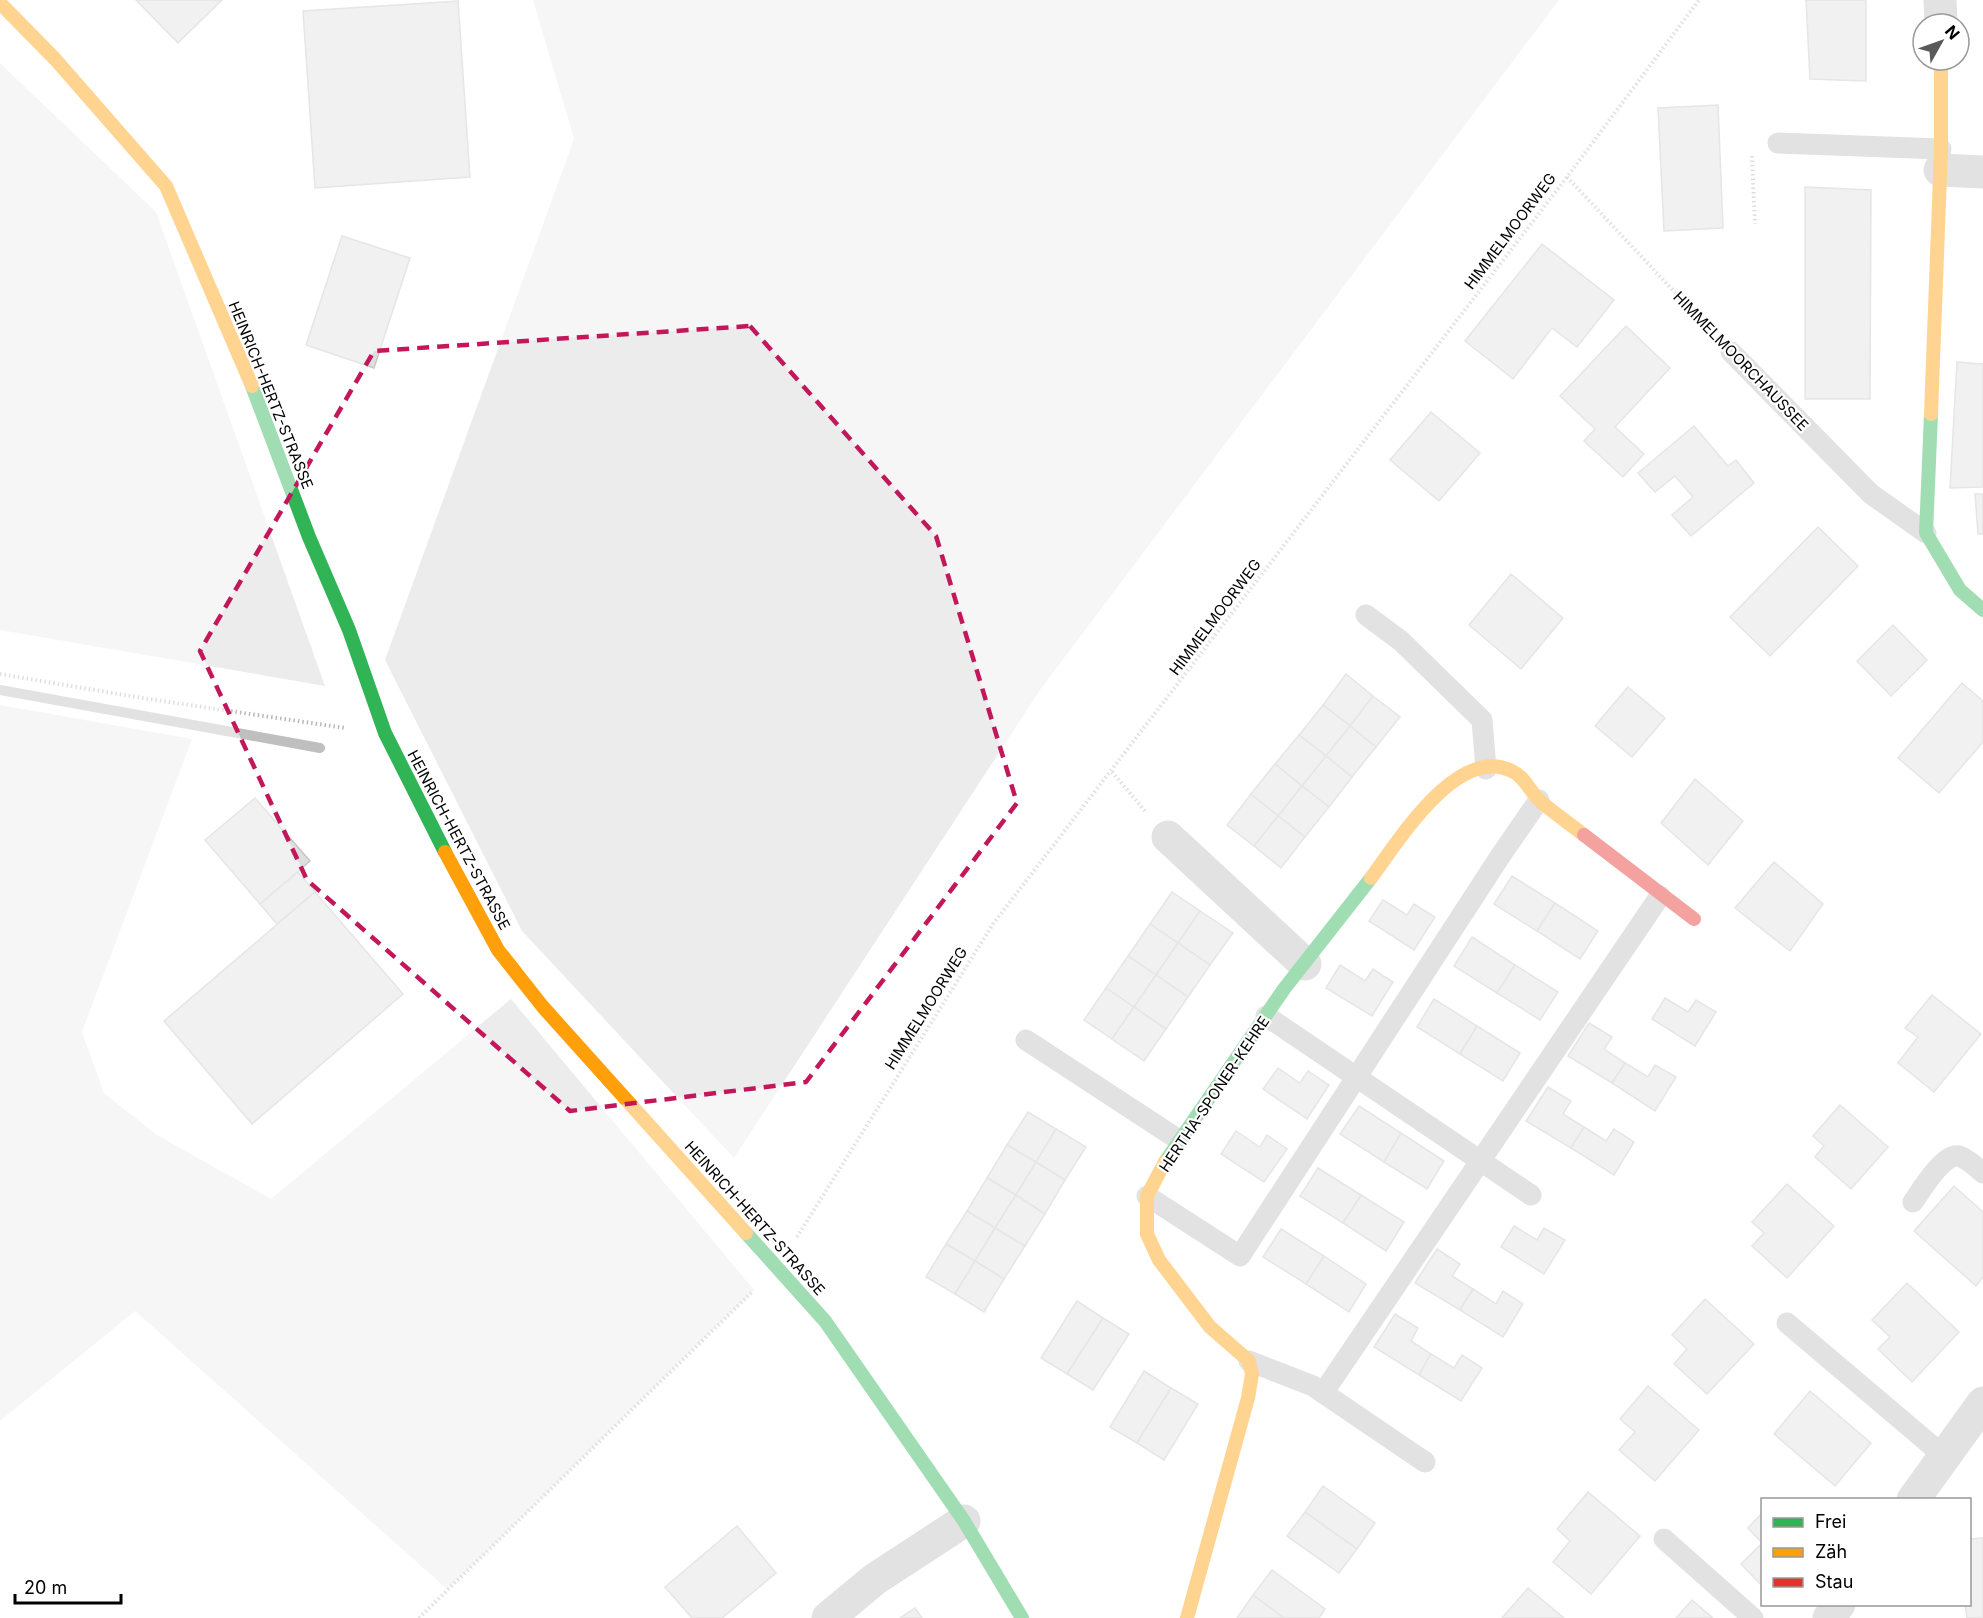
<svg xmlns="http://www.w3.org/2000/svg" width="1983" height="1618" font-family="Inter,sans-serif">
	<rect width="100%" height="100%" fill="#fff"/>
	<g fill="#ececec">
		<polygon points="533,0 1559,0 1040,690 734,1158 522,931 385,660 574,139"/>
		<polygon points="0,63 156,212 325,686 0,630"/>
		<polygon points="0,705 192,739 82,1032 104,1093 157,1135 271,1199 511,999 754,1290 448,1590 135,1311 0,1421"/>
	</g>
	<g fill="none" stroke-linecap="round" stroke-linejoin="round">
		<polyline stroke="#bfbfbf" stroke-width="10" points="0,690 320,748"/>
	</g>
	<g fill="#dfdfdf" stroke="#c7c7c7" stroke-width="1.5">
		<polygon points="136,0 222,0 178,43"/>
		<polygon points="1806,0 1866,0 1866,81 1810,79"/>
		<polygon points="458,1 470,177 315,188 303,11"/>
		<polygon points="1718,105 1723,228 1664,231 1658,108"/>
		<polygon points="1805,187 1871,190 1870,399 1805,399"/>
		<polygon points="342,236 410,258 374,368 306,345"/>
		<polygon points="1542,244 1614,300 1577,347 1552,328 1513,379 1465,341"/>
		<polygon points="1626,326 1670,368 1615,427 1644,454 1623,477 1584,441 1595,429 1560,396"/>
		<polygon points="1957,362 1983,364 1983,487 1950,488"/>
		<polygon points="1431,412 1480,453 1439,501 1390,460"/>
		<polygon points="1694,426 1728,466 1736,460 1754,483 1691,536 1672,515 1693,497 1675,476 1655,492 1638,473"/>
		<polygon points="1975,494 1983,494 1983,534 1978,534"/>
		<polygon points="1818,527 1858,566 1770,656 1730,617"/>
		<polygon points="1511,574 1563,618 1521,669 1469,625"/>
		<polygon points="1893,625 1927,660 1891,696 1857,661"/>
		<polygon points="1346,674 1373,696 1350,726 1323,705"/>
		<polygon points="1962,683 1983,701 1983,742 1939,793 1898,758"/>
		<polygon points="1628,687 1665,718 1632,757 1595,726"/>
		<polygon points="1373,696 1400,717 1376,747 1350,726"/>
		<polygon points="1323,705 1350,726 1326,756 1299,735"/>
		<polygon points="1350,726 1376,747 1352,777 1326,756"/>
		<polygon points="1299,735 1326,756 1302,786 1275,764"/>
		<polygon points="1326,756 1352,777 1329,807 1302,786"/>
		<polygon points="1275,764 1302,786 1278,816 1251,794"/>
		<polygon points="1695,779 1743,821 1708,865 1661,823"/>
		<polygon points="1302,786 1329,807 1305,837 1278,816"/>
		<polygon points="1251,794 1278,816 1254,846 1227,825"/>
		<polygon points="255,798 310,861 260,904 205,840"/>
		<polygon points="1278,816 1305,837 1281,868 1254,846"/>
		<polygon points="1774,862 1823,904 1790,951 1735,908"/>
		<polygon points="298,872 315,892 277,924 260,904"/>
		<polygon points="1512,876 1555,903 1537,931 1494,904"/>
		<polygon points="315,892 403,994 252,1124 164,1021"/>
		<polygon points="1172,892 1200,911 1178,943 1150,924"/>
		<polygon points="1383,900 1407,915 1414,904 1435,917 1414,950 1369,921"/>
		<polygon points="1555,903 1598,931 1580,959 1537,931"/>
		<polygon points="1200,911 1233,933 1210,965 1178,943"/>
		<polygon points="1150,924 1178,943 1156,975 1128,956"/>
		<polygon points="1472,937 1515,965 1497,993 1454,966"/>
		<polygon points="1178,943 1210,965 1188,997 1156,975"/>
		<polygon points="1128,956 1156,975 1134,1007 1106,988"/>
		<polygon points="1340,965 1365,981 1373,969 1393,982 1372,1016 1326,988"/>
		<polygon points="1515,965 1558,992 1540,1020 1497,993"/>
		<polygon points="1156,975 1188,997 1166,1029 1134,1007"/>
		<polygon points="1106,988 1134,1007 1112,1039 1084,1020"/>
		<polygon points="1932,995 1981,1034 1934,1092 1898,1063 1918,1037 1905,1028"/>
		<polygon points="1665,998 1688,1012 1696,1000 1716,1012 1695,1046 1652,1019"/>
		<polygon points="1434,999 1477,1026 1460,1054 1417,1027"/>
		<polygon points="1134,1007 1166,1029 1144,1061 1112,1039"/>
		<polygon points="1589,1023 1612,1037 1604,1049 1625,1063 1612,1083 1568,1056"/>
		<polygon points="1477,1026 1520,1053 1503,1081 1460,1054"/>
		<polygon points="1625,1063 1648,1077 1655,1065 1676,1077 1655,1111 1612,1083"/>
		<polygon points="1278,1068 1300,1083 1308,1071 1329,1085 1307,1119 1263,1089"/>
		<polygon points="1548,1087 1571,1101 1563,1114 1584,1127 1571,1148 1526,1121"/>
		<polygon points="1840,1105 1888,1147 1851,1189 1815,1157 1824,1146 1813,1136"/>
		<polygon points="1359,1106 1401,1133 1384,1162 1340,1134"/>
		<polygon points="1028,1112 1056,1129 1036,1162 1007,1145"/>
		<polygon points="1584,1127 1606,1141 1614,1129 1634,1142 1614,1175 1571,1148"/>
		<polygon points="1056,1129 1086,1147 1065,1180 1036,1162"/>
		<polygon points="1236,1131 1260,1147 1267,1135 1287,1149 1264,1182 1221,1154"/>
		<polygon points="1401,1133 1444,1161 1427,1189 1384,1162"/>
		<polygon points="1007,1145 1036,1162 1016,1195 987,1178"/>
		<polygon points="1036,1162 1065,1180 1045,1214 1016,1195"/>
		<polygon points="1318,1168 1361,1195 1343,1223 1300,1196"/>
		<polygon points="987,1178 1016,1195 995,1228 967,1211"/>
		<polygon points="1787,1184 1834,1226 1787,1278 1752,1246 1764,1233 1752,1222"/>
		<polygon points="1954,1186 1983,1212 1983,1277 1976,1286 1914,1231"/>
		<polygon points="1016,1195 1045,1214 1025,1246 995,1228"/>
		<polygon points="1361,1195 1404,1222 1386,1251 1343,1223"/>
		<polygon points="967,1211 995,1228 975,1261 946,1244"/>
		<polygon points="1514,1226 1537,1240 1544,1228 1565,1240 1544,1274 1501,1247"/>
		<polygon points="995,1228 1025,1246 1004,1279 975,1261"/>
		<polygon points="1281,1229 1324,1256 1306,1284 1263,1257"/>
		<polygon points="946,1244 975,1261 955,1294 926,1277"/>
		<polygon points="1437,1249 1460,1264 1452,1276 1473,1289 1460,1310 1415,1283"/>
		<polygon points="1324,1256 1366,1284 1349,1312 1306,1284"/>
		<polygon points="975,1261 1004,1279 984,1312 955,1294"/>
		<polygon points="1907,1283 1959,1332 1912,1382 1878,1349 1890,1337 1872,1320"/>
		<polygon points="1473,1289 1496,1304 1503,1291 1523,1304 1503,1337 1460,1310"/>
		<polygon points="1705,1299 1754,1344 1707,1394 1674,1364 1687,1349 1672,1335"/>
		<polygon points="1077,1301 1103,1318 1067,1374 1041,1358"/>
		<polygon points="1395,1314 1418,1328 1411,1341 1431,1354 1419,1375 1374,1347"/>
		<polygon points="1103,1318 1129,1334 1093,1390 1067,1374"/>
		<polygon points="1431,1354 1454,1368 1462,1355 1482,1368 1461,1401 1419,1375"/>
		<polygon points="1144,1371 1171,1388 1137,1443 1110,1427"/>
		<polygon points="1648,1386 1699,1430 1655,1481 1619,1450 1635,1432 1620,1419"/>
		<polygon points="1171,1388 1198,1404 1164,1460 1137,1443"/>
		<polygon points="1810,1391 1871,1443 1835,1486 1774,1434"/>
		<polygon points="1323,1486 1375,1523 1357,1549 1305,1512"/>
		<polygon points="1588,1492 1640,1536 1591,1594 1553,1562 1570,1541 1557,1529"/>
		<polygon points="1305,1512 1357,1549 1339,1573 1287,1536"/>
		<polygon points="1762,1513 1762,1543 1748,1528"/>
		<polygon points="737,1526 776,1573 722,1618 692,1618 665,1587"/>
		<polygon points="1983,1538 1983,1618 1967,1618 1965,1604 1970,1604 1970,1539"/>
		<polygon points="1762,1543 1762,1586 1741,1564"/>
		<polygon points="1272,1570 1325,1609 1319,1618 1284,1618 1253,1595"/>
		<polygon points="1528,1588 1564,1618 1502,1618"/>
		<polygon points="1253,1595 1284,1618 1237,1618"/>
		<polygon points="1692,1600 1713,1618 1676,1618"/>
		<polygon points="915,1608 922,1618 900,1618"/>
	</g>
	<g fill="none" stroke-linecap="round" stroke-linejoin="round">
		<g stroke="#b9b9b9" stroke-width="4" stroke-dasharray="1.5 3" stroke-linecap="butt">
			<polyline points="1752,156 1755,224"/>
			<polyline points="1567,177 1712,332"/>
			<polyline points="0,674 142,698 345,728"/>
			<polyline points="1112,772 1146,812"/>
			<polyline points="797,1237 993,924 1567,177 1699,0"/>
			<polyline points="419,1618 753,1291"/>
		</g>
		<g stroke="#bebebe" stroke-width="21">
			<polyline points="1778,143 1941,149"/>
			<polyline points="1731,352 1871,494 1926,533"/>
			<polyline points="1366,615 1401,641 1482,720 1486,769"/>
			<polyline points="1266,1016 1531,1195"/>
			<polyline points="1026,1040 1179,1140"/>
			<polyline points="1147,1196 1240,1256 1501,855 1539,800"/>
			<path d="M1913 1202C1921 1191 1944 1152 1959 1156 1968 1159 1976 1167 1983 1173"/>
			<polyline points="1787,1323 1944,1456"/>
			<polyline points="1249,1361 1313,1386 1425,1462"/>
			<polyline points="1323,1393 1660,896"/>
			<polyline points="1664,1539 1753,1618"/>
		</g>
		<g stroke="#bebebe" stroke-width="33">
			<polyline points="1940,0 1941,24"/>
			<polyline points="1940,170 1983,172"/>
			<polyline points="1168,837 1305,964"/>
			<polyline points="1913,1500 1983,1403"/>
			<polyline points="828,1618 875,1579 964,1521"/>
			<polyline points="1829,1618 1839,1604"/>
		</g>
		<g stroke="#30b455" stroke-width="14">
			<polyline points="252,386 309,537 349,630 385,733 445,852"/>
			<polyline points="1931,414 1926,533 1960,590 1983,610"/>
			<polyline points="1165,1162 1284,989 1371,878"/>
			<polyline points="746,1233 825,1321 964,1521 1022,1618"/>
		</g>
		<g stroke="#ff9f0a" stroke-width="14">
			<polyline points="0,3 55,59 166,186 252,386"/>
			<polyline points="1931,414 1941,149 1941,60"/>
			<polyline points="445,852 498,950 543,1007 746,1233"/>
			<path d="M1371 878C1398 842 1457 744 1512 771 1525 777 1530 792 1540 801 1554 813 1570 824 1584 835"/>
			<polyline points="1165,1162 1147,1196 1147,1234 1159,1260 1210,1327 1249,1361 1252,1374 1248,1398 1187,1618"/>
		</g>
		<polyline stroke="#e5322d" stroke-width="14" points="1584,835 1694,919"/>
	</g>
	<path d="M0 0H1983V1618H0ZM750 326 936 536 1017 803 806 1082 570 1111 307 880 200 651 374 351Z" fill="#fff" fill-opacity=".55" fill-rule="evenodd"/>
	<path fill="none" stroke="#c2185b" stroke-width="4.5" stroke-dasharray="12 8" stroke-linejoin="round" d="M750 326 936 536 1017 803 806 1082 570 1111 307 880 200 651 374 351Z"/>
	<g text-anchor="middle" dominant-baseline="central" stroke-width="4.5" stroke-linejoin="round" paint-order="stroke">
		<g font-size="15" fill="#000" stroke="#fff">
			<text transform="translate(1510 231) rotate(-53)">HIMMELMOORWEG</text>
			<text transform="translate(1741 361) rotate(46)">HIMMELMOORCHAUSSEE</text>
			<text transform="translate(271 395) rotate(68)">HEINRICH-HERTZ-STRASSE</text>
			<text transform="translate(1215 617) rotate(-53)">HIMMELMOORWEG</text>
			<text transform="translate(459 840) rotate(62)">HEINRICH-HERTZ-STRASSE</text>
			<text transform="translate(926 1008) rotate(-58)">HIMMELMOORWEG</text>
			<text transform="translate(1214 1094) rotate(-56)">HERTHA-SPONER-KEHRE</text>
			<text transform="translate(755 1218) rotate(48)">HEINRICH-HERTZ-STRASSE</text>
		</g>
	</g>
	<rect x="1761" y="1498" width="210" height="108" fill="#ffffff" stroke="#999999" stroke-width="1.5"/>
	<rect x="1773" y="1518" width="30" height="9" fill="#30b455" stroke="#999999" stroke-width="1.5"/>
	<text x="1815" y="1528" font-size="18" fill="#000000">Frei</text>
	<rect x="1773" y="1548" width="30" height="9" fill="#ff9f0a" stroke="#999999" stroke-width="1.5"/>
	<text x="1815" y="1558" font-size="18" fill="#000000">Zäh</text>
	<rect x="1773" y="1578" width="30" height="9" fill="#e5322d" stroke="#999999" stroke-width="1.5"/>
	<text x="1815" y="1588" font-size="18" fill="#000000">Stau</text>
	<g transform="translate(1941 42) rotate(50)"><circle r="28" fill="#ffffff" stroke="#999999" stroke-width="1.5"/>
	<path d="M0-4.5L10 22L0 15L-10 22Z" fill="#595959"/>
	<text y="-9" font-size="16" font-weight="bold" text-anchor="middle" fill="#000000">N</text>
	</g>
	<path d="M15 1594v9h106v-9" fill="none" stroke="#000000" stroke-width="3"/>
	<text x="24" y="1594" font-size="18" fill="#000000" stroke="#ffffff" stroke-width="4.5" paint-order="stroke">20 m</text>
</svg>
